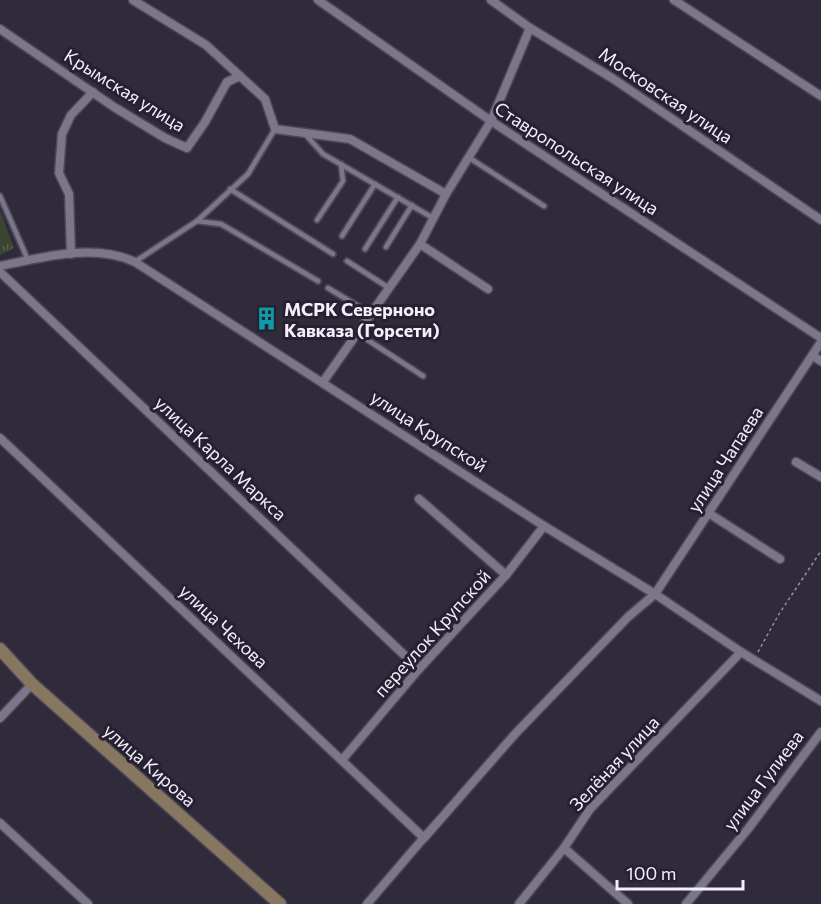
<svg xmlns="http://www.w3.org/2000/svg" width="821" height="904" font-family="Commissioner,sans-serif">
	<defs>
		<pattern id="grass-tufts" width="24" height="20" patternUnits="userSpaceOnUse" patternTransform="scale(1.5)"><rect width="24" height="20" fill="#3c4532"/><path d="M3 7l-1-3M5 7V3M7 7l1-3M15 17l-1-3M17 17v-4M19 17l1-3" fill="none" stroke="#596051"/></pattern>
	</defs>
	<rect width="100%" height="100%" fill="#302b3b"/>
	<polygon fill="url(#grass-tufts)" points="0,211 14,248 0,255"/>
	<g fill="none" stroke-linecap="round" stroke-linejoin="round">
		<defs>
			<g id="lane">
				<polyline points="306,135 323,154 433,218"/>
				<polyline points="468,157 544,206"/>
				<polyline points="230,189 333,254"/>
				<polyline points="0,196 28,260"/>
				<polyline points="317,220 343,181 341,164"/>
				<polyline points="197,221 221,224 318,281"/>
				<polyline points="342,236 375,184"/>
				<polyline points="386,247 412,205"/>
				<polyline points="365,249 398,197"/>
				<polyline points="136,261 197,221 248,174 275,129"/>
				<polyline points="347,261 389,288"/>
				<polyline points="328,288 371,314"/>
				<polyline points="357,333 423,376"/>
			</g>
			<g id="street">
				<polyline points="133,0 206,45 265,99 275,129 350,139 446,194"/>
				<polyline points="318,0 491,121 821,338"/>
				<polyline points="491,0 530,28 612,78 821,220"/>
				<polyline points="674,0 821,96"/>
				<polyline points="0,29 114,107 165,138 187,148 205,122 227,82 240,76"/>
				<polyline points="420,244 488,289"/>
				<polyline points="71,254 69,194 59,173 62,134 71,115 93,92"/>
				<path d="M0 266C43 257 94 243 135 262L544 526 655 594 741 652 821 701"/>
				<polyline points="0,272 419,669"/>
				<polyline points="813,356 821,361"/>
				<polyline points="323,382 420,244 446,194 491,121 530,28"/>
				<polyline points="0,438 424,838 515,734 628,617 655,594 821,342"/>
				<polyline points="796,462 821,477"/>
				<polyline points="419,499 506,575"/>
				<polyline points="710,514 780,559"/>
				<polyline points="0,718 32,684"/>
				<polyline points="342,760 419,669 506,575 544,526"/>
				<polyline points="0,823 88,904"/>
				<polyline points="564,848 628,904"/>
				<polyline points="367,904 427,834"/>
				<polyline points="519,904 564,848 590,809 741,652"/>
				<polyline points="686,904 748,829 821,732"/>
			</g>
			<polyline id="secondary" points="0,649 32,684 280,904"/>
		</defs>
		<use href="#lane" stroke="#4c4856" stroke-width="8"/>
		<use href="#street" stroke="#4c4856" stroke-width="11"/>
		<use href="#secondary" stroke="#4c4856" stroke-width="15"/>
		<polyline stroke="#94909e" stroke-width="1.5" stroke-dasharray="3 3" stroke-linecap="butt" points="758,652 779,614 821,551"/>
		<use href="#lane" stroke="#7b7689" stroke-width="4.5"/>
		<use href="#street" stroke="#7b7689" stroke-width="8"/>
		<use href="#secondary" stroke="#887760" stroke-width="12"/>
	</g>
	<defs>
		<symbol id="building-bare" viewBox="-9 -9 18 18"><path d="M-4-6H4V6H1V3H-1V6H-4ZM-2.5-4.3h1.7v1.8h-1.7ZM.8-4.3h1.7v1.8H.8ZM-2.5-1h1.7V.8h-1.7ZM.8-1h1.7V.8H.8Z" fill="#0f9aa8" stroke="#262131" stroke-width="2.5" paint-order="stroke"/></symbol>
	</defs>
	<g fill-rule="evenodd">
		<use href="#building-bare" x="250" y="302" width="33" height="33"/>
	</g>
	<g text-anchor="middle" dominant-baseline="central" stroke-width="6" stroke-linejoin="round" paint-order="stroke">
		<g font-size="18" fill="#f2effb" stroke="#262131">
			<text transform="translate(125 90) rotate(32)">Крымская улица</text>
			<text transform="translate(666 95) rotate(34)">Московская улица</text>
			<text transform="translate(577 158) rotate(33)">Ставропольская улица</text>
			<text transform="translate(429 431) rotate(33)">улица Крупской</text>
			<text transform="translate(221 458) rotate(43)">улица Карла Маркса</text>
			<text transform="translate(725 459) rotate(-57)">улица Чапаева</text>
			<text transform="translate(224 626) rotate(43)">улица Чехова</text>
			<text transform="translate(432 633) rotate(-48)">переулок Крупской</text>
			<text transform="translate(614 763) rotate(-47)">Зелёная улица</text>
			<text transform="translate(150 765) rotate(41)">улица Кирова</text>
			<text transform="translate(763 780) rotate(-53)">улица Гулиева</text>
		</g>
		<g font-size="18" font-weight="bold" fill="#f2effb" stroke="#262131" text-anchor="start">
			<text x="284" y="309">МСРК Северноно<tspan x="284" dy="21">Кавказа (Горсети)</tspan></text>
		</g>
	</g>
	<path d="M617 880v9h126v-9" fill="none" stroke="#f2effb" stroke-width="3"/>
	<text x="626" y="880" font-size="18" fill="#f2effb" stroke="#262131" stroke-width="4.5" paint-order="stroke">100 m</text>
</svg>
